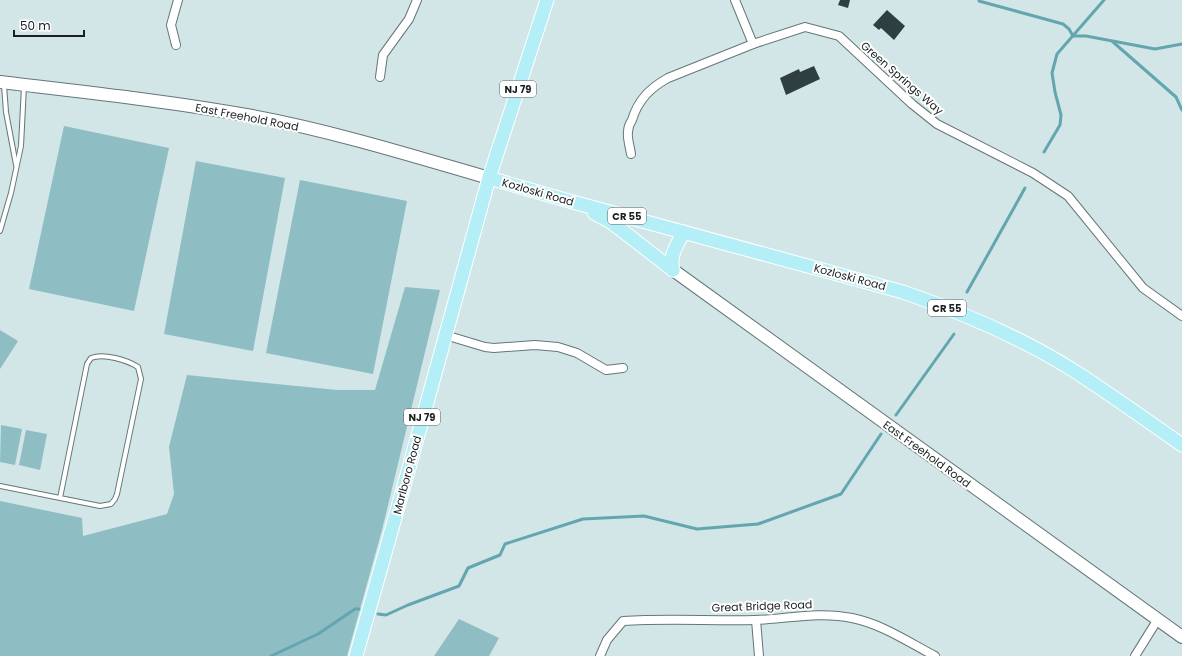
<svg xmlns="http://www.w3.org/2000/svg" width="1182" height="656" font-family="Poppins,sans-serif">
	<rect width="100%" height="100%" fill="#d2e5e7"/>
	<g fill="#8ebec4">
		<polygon points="64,126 169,148 134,311 29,289"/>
		<polygon points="196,161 285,178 253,351 164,334"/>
		<polygon points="300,180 407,201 373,374 266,353"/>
		<polygon points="405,287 440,290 382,530 347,656 0,656 0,501 82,518 83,536 167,514 174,494 169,447 187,375 337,390 375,390"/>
		<polygon points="0,330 18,341 0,369"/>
		<polygon points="1,425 22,429 15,465 0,462"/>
		<polygon points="26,430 47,434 40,470 19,465"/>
		<polygon points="459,619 499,638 489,656 434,656"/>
	</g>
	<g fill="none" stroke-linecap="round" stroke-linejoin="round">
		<g stroke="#63a6af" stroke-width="3">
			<polyline points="979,1 1063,24 1069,29 1073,36 1086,36 1155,49 1182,44"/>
			<polyline points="1113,42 1176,97 1182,110"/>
			<polyline points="1044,152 1060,125 1061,115 1055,92 1052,73 1057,54 1104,0"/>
			<polyline points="967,292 1025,188"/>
			<polyline points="896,415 954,334"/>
			<polyline points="378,614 386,615 408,605 459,586 468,568 500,555 505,544 583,519 644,516 697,529 758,524 841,494 881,434"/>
			<polyline points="271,656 318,634 355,609 359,609"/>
		</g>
	</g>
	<g fill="#2f3f41">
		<polygon points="840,0 850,0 848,8 838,5"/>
		<polygon points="887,10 905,26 894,40 881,28 879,30 873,25"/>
		<polygon points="814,66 820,79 786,95 780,78 799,69 800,72"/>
	</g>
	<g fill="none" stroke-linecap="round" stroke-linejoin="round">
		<defs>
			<g id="lane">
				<polyline points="4,85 6,112 16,165"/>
				<polyline points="0,231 11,193 21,146 24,86"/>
				<path d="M0 486 100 506 111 504 115 499 117 494 141 379 138 367C127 360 104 353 91 358L87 364 60 498"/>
			</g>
			<g id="street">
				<polyline points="735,0 753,44"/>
				<polyline points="176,45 171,25 178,0"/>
				<polyline points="380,77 383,55 409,19 417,0"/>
				<path d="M631 154C630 147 627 138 628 132 628 128 630 123 632 120 638 100 650 88 668 78L753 44 805 27 839 36 912 104 937 124 1033 173 1068 196 1143 288 1182 316"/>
				<polyline points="445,335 485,347 494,348 535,345 558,347 577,353 606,370 623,368"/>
				<polyline points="756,620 759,656"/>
				<path d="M600 656 607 640 623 621C667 618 711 621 755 620 787 619 819 611 852 618 882 624 908 642 935 656"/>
				<polyline points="1135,656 1158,619"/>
			</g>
			<g id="secondary">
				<path d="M0 82C84 92 168 101 252 116 332 131 410 155 489 178"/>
				<polyline points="673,270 1182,637"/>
			</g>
			<g id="primary">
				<path d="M489 178 569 201 903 292C964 313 1025 339 1079 374 1114 397 1148 421 1182 445"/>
				<polyline points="594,213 611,222 673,270"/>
				<path d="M673 270C669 256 677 244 684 232"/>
				<polyline points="356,656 407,475 489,178 547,0"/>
			</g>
		</defs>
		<use href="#lane" stroke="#657678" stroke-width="6"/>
		<use href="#street" stroke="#657678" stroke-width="10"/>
		<use href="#secondary" stroke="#657678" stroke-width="14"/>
		<use href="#primary" stroke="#fff" stroke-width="15"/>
		<use href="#lane" stroke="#fff" stroke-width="4"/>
		<use href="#street" stroke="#fff" stroke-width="8"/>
		<use href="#secondary" stroke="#fff" stroke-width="12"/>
		<use href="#primary" stroke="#b4eff7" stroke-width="13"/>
	</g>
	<g text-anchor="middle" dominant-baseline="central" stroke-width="4" stroke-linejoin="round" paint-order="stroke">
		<g fill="#fff" stroke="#5e6364" stroke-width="1">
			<rect x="500" y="81" width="36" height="16" rx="3"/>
			<rect x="608" y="208" width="38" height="16" rx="3"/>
			<rect x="928" y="300" width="38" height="16" rx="3"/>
			<rect x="404" y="409" width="36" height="16" rx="3"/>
		</g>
		<g font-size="10" font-weight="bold" fill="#192021">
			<text x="518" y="89">NJ 79</text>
			<text x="627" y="216">CR 55</text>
			<text x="947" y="308">CR 55</text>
			<text x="422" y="417">NJ 79</text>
		</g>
		<g font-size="11" fill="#192021" stroke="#fff">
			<text transform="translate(902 78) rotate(41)">Green Springs Way</text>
			<text transform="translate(247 117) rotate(11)">East Freehold Road</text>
			<text transform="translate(538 192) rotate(16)">Kozloski Road</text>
			<text transform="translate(850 277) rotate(15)">Kozloski Road</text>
			<text transform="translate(927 454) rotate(36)">East Freehold Road</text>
			<text transform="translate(407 475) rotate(-75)">Marlboro Road</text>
			<text transform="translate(762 606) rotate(-2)">Great Bridge Road</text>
		</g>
	</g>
	<path d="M14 30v6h70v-6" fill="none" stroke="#192021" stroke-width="2"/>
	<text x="20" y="30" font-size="12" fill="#192021" stroke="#ffffff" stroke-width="3" paint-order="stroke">50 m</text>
</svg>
